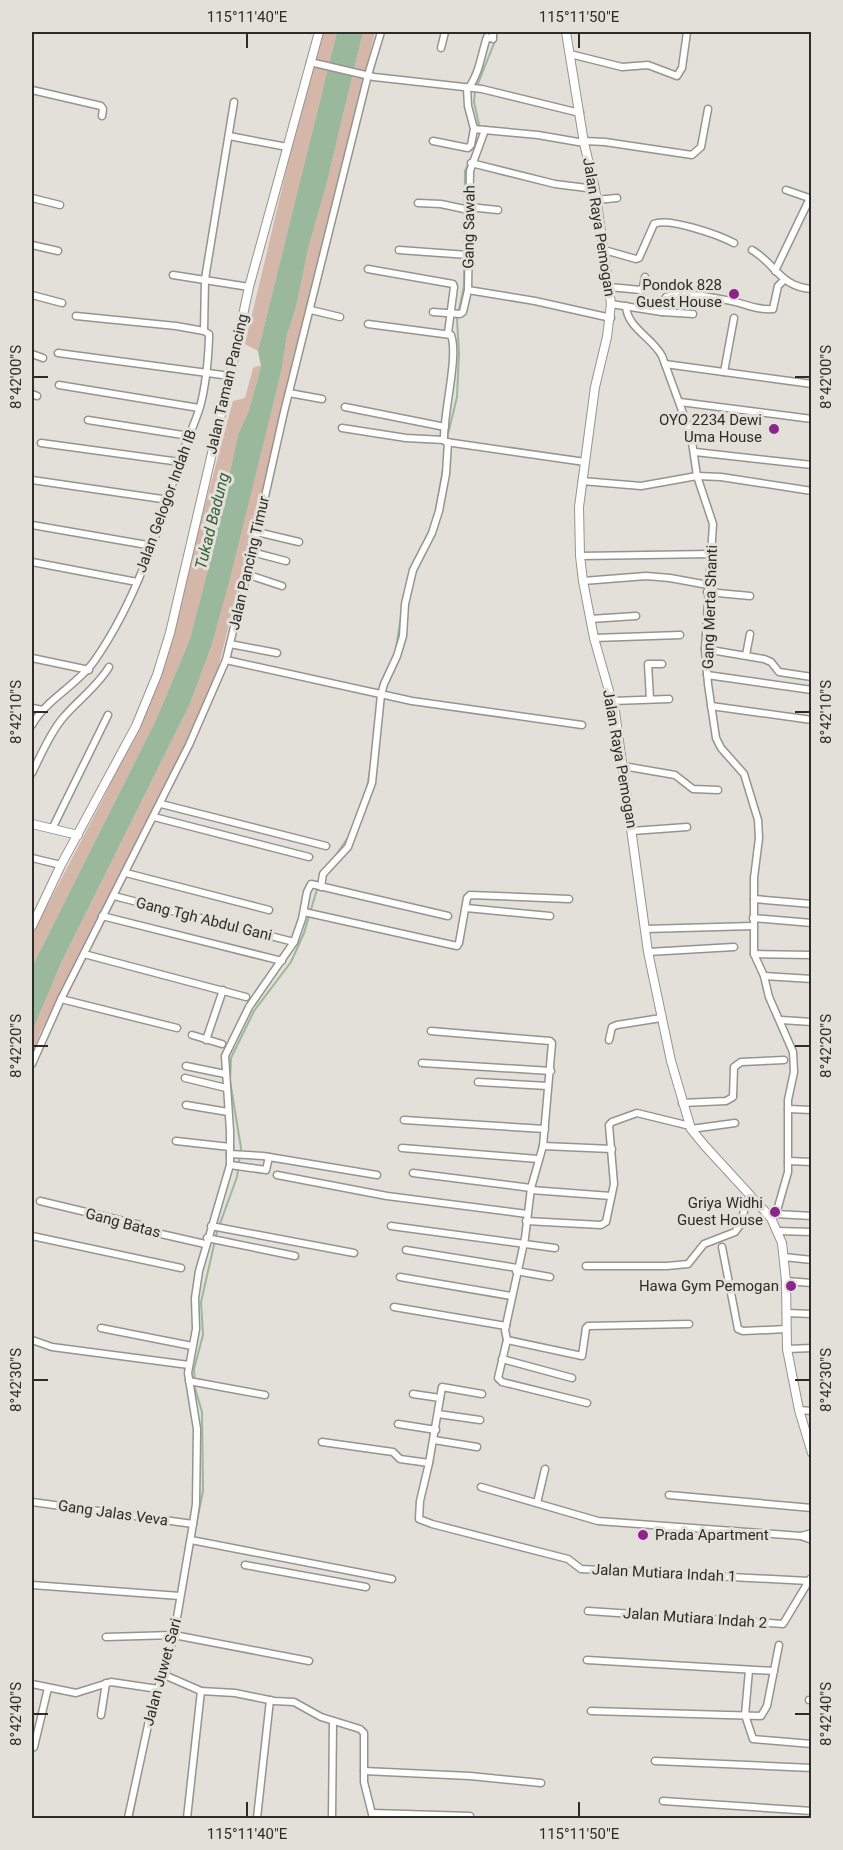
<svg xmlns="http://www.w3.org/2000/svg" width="843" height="1850" font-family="Roboto,sans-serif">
	<rect width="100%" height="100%" fill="#e2e0d8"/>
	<g fill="#d5b7aa">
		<polygon points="322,32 337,32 258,351 245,344 298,121"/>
		<polygon points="363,32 375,32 217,673 176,765 40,1033 32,1054 32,1032 61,963 190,704 211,647 282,368 287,335 296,307 309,245 326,186"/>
		<polygon points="258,366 261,366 249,410 238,435 213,550 190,639 156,720 32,967 32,935 104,797 155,688 172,641 200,524 233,401 245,398 253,368"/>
	</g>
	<polygon fill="#9ab89c" points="337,32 363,32 326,186 309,245 296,307 287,335 282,368 229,582 211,647 190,704 61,963 32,1032 32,967 156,720 190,639 213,550 238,435 249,410 261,366 258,351"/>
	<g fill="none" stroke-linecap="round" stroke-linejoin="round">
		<g stroke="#9ab89c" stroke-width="2">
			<polyline points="477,86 495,41"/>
			<polyline points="475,91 474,102 480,129"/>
			<polyline points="447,438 457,397 459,353 457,320 464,286 465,171 473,154"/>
			<polyline points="435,515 444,464"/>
			<polyline points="415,561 421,547"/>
			<polyline points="396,649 402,610"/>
			<polyline points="367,788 370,770"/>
			<polyline points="332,861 349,836"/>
			<polyline points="193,1540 203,1491 202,1412 195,1388 194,1369 203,1335 201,1302 217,1232 237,1177 241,1148 230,1081 231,1058 254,1011 291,962 304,933 318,886"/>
			<polyline points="160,1692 169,1673 175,1643"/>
			<polyline points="132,1818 139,1782"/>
		</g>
		<defs>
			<g id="minor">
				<polyline points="441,48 445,32"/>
				<polyline points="570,54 622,67 648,65 677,76 682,68 687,32"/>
				<polyline points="310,62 374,77 482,89 580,113"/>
				<polyline points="467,88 468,106 474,129"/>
				<path d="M469 88C480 71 481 55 487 37L493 39V32"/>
				<polyline points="32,90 101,106 103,109 102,116"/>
				<polyline points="229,136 287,147"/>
				<polyline points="433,141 468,148 471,145 474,129 538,135 584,143"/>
				<polyline points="584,141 605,142 692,155 701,147 708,109"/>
				<polyline points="471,163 555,184 595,189"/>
				<polyline points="786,190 812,199"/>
				<polyline points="32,198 60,205"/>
				<polyline points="596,200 617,198"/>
				<polyline points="418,203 441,204 469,210"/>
				<polyline points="469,207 498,210"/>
				<polyline points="32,245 58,251"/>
				<polyline points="399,250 468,255"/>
				<path d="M604 250 636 259 639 258 654 224C668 217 719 235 734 243"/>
				<path d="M752 250C776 264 780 287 812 289"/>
				<polyline points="368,269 453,284 454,287 448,333"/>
				<polyline points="775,271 810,198"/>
				<polyline points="173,275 249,287"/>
				<polyline points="609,287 641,290 643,287 645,277"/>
				<polyline points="468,290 535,301 611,318"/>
				<polyline points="32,295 62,303"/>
				<path d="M611 304 662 312 663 303 666 297C687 291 716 298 736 302 749 306 760 310 773 309L778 286 784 280"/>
				<path d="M626 306C627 328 653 338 662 356L691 435 697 476 713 524 705 649 708 684 716 738 721 748 744 774 758 820 759 838 754 878V954L764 976 769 997 793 1052 794 1072 788 1100V1172L776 1214 771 1218"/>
				<polyline points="311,310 340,317"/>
				<polyline points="433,312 460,314 463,312 468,290 470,171 485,130"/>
				<polyline points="662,312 693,314"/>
				<polyline points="76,316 176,326 204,331"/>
				<path d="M368 324 451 335C459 356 443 414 444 440"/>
				<polyline points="58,353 230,376"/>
				<polyline points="32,354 43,358"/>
				<polyline points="665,364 812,384"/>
				<polyline points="724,372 734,318"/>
				<polyline points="59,385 199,408"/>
				<polyline points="289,393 322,399"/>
				<polyline points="32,394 37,396"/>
				<polyline points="680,402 812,419"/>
				<polyline points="345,407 445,427"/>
				<polyline points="88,420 189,436"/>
				<polyline points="342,428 406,438 444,440 446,442 585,462"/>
				<polyline points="41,443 180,462"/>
				<polyline points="695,452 812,465"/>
				<polyline points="32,480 169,500"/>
				<polyline points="582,481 641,486 697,476 721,477 812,491"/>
				<polyline points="32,525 153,546"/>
				<polyline points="257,532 299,542"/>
				<polyline points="252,552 286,561"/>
				<polyline points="580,556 712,554"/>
				<polyline points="32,562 137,582"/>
				<polyline points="246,574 282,586"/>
				<polyline points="583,581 646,576 670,578 708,585"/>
				<polyline points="707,592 750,596"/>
				<polyline points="590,619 636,616"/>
				<polyline points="594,638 680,635"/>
				<polyline points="230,644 277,653"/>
				<polyline points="705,649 764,659 771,662 779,672 812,677"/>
				<polyline points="746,655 750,634"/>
				<polyline points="32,658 89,670"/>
				<polyline points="226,660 412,701 582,725"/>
				<polyline points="707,675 812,690"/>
				<polyline points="650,699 648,664 662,664"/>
				<polyline points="612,701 669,699"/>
				<polyline points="711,706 812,720"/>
				<polyline points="32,708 43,710"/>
				<path d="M32 725C46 699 78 685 95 660 136 601 158 531 179 463 185 444 194 426 200 407 206 385 208 362 209 339V334L204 331 205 279 234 102"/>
				<polyline points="623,766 675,775 693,789 718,790"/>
				<path d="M32 773C41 755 49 735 62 719 77 701 97 687 109 667"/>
				<polyline points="161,804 326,846"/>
				<polyline points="154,817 309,857"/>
				<polyline points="52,829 108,715"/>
				<polyline points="632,831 687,827"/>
				<polyline points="32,858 61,865"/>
				<polyline points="126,873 269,910"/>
				<polyline points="321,887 323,874 348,847 372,783 381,695 384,684 397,656 403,636 405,604 413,570 432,533 439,511 446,474 448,442"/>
				<polyline points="114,896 294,942"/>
				<polyline points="754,899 812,904"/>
				<polyline points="466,908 550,916"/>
				<polyline points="304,912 457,946 459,943 467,898 470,895 569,899"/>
				<polyline points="102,916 282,961"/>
				<polyline points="753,918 812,923"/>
				<polyline points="645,929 753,926"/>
				<polyline points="648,952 734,947"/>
				<polyline points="84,954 246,997"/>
				<polyline points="754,954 812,955"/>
				<polyline points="764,976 812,979"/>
				<polyline points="61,999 177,1028"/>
				<polyline points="781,1020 812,1022"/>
				<polyline points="431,1031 550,1041 552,1043 543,1146 531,1188 525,1238 505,1330 507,1340 498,1378 502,1382 587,1403"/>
				<polyline points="192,1035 222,1044"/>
				<polyline points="206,1040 223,990"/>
				<polyline points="609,1040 612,1027 617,1025 661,1018"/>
				<polyline points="422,1063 551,1071"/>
				<polyline points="32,1064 61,999 189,745 226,660 257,532 284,412 368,75 381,32"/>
				<polyline points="186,1066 225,1074"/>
				<polyline points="185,1078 226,1088"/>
				<polyline points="478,1082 548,1086"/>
				<polyline points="682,1103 726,1101 733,1097 734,1067 741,1062 784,1060"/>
				<polyline points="186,1105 228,1112"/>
				<polyline points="788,1109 812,1110"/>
				<polyline points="404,1120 545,1129"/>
				<polyline points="691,1129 735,1123"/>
				<polyline points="176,1141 230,1147"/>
				<polyline points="543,1146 612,1149"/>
				<polyline points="402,1148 538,1159"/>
				<polyline points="230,1154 263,1156 377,1175"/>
				<polyline points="788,1161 812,1162"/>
				<polyline points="230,1165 266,1170 269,1157"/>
				<polyline points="413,1173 531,1188"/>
				<polyline points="277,1175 387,1196 527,1214"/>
				<polyline points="531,1190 611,1196"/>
				<polyline points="40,1201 140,1225 148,1231 205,1244"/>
				<polyline points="776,1214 812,1216"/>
				<polyline points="526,1221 601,1225 606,1222 614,1184 609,1125 612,1122 637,1113 690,1126"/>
				<polyline points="211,1226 354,1253"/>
				<polyline points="391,1226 555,1248"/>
				<polyline points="777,1231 812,1232"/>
				<polyline points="32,1236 181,1268"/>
				<polyline points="207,1238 295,1256"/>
				<polyline points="722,1247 738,1329 743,1331 787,1329"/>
				<polyline points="406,1250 517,1268"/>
				<polyline points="784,1257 812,1260"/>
				<polyline points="586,1266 667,1266 688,1264 704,1244 735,1232 741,1224 746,1202 750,1195"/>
				<polyline points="516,1271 550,1277"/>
				<polyline points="400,1277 511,1296"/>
				<polyline points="786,1281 812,1283"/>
				<polyline points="394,1307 506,1326"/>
				<polyline points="786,1313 812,1314"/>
				<polyline points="101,1328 192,1346"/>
				<polyline points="32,1340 52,1347 189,1365"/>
				<polyline points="507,1340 582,1356 586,1328 588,1326 689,1324"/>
				<polyline points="787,1349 812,1348"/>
				<polyline points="502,1359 572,1378"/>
				<polyline points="189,1381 265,1395"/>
				<polyline points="413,1394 440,1398"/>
				<polyline points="482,1394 442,1387 429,1463 420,1501 419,1519 432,1524 568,1559 581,1569 809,1581"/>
				<polyline points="799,1410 812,1411"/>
				<polyline points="438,1414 480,1420"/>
				<polyline points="398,1424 436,1430"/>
				<polyline points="434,1440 477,1447"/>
				<polyline points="322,1442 393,1452 400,1459 429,1463"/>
				<polyline points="481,1487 598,1521 801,1536 812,1540"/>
				<polyline points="669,1495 812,1508"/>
				<polyline points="32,1502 193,1524"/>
				<polyline points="537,1503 545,1469"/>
				<polyline points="801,1536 812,1533"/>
				<polyline points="191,1540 392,1579"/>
				<polyline points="245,1565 366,1587"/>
				<polyline points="32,1585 180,1596"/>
				<polyline points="588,1611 783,1624 810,1579"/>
				<polyline points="106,1637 174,1635 309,1661"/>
				<polyline points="587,1660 774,1671"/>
				<polyline points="749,1670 745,1715 753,1739 812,1744"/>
				<polyline points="162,1674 201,1691 235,1693 274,1701 294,1702 321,1717 360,1729 364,1733 364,1782 373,1818"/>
				<polyline points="32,1684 76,1693 111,1682 158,1689"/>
				<polyline points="809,1700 812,1700"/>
				<polyline points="591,1711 761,1716 767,1706 779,1645"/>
				<polyline points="101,1715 106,1683"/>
				<polyline points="32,1748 34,1747 48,1688"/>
				<polyline points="655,1761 812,1768"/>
				<polyline points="364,1771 470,1776 541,1783"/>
				<polyline points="663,1801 812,1811"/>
				<polyline points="372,1813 470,1816"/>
				<polyline points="128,1818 150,1716 174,1635 193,1524 196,1504 197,1429 188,1373 196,1329 195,1298 199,1271 230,1165 230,1131 225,1056 249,1007 294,942 302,919 307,892 311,884 448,916"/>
				<polyline points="187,1818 201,1691"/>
				<polyline points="257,1818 270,1700"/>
				<polyline points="332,1818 333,1721"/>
			</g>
			<g id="tertiary">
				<polyline points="566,32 584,143 595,189 611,304 607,337 595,387 579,507 580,556 583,581 594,638 615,712 648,952 671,1061 691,1129 705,1146 771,1218 782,1243 786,1281 787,1349 799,1410 812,1453"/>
				<polyline points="32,824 78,835"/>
				<polyline points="32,926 61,865 136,726 157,675 170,633 230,376 249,287 319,32"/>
			</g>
		</defs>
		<use href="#minor" stroke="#96948c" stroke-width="9"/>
		<use href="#tertiary" stroke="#96948c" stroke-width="10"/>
		<use href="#minor" stroke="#fff" stroke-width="6"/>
		<use href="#tertiary" stroke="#fff" stroke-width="8"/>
	</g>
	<path fill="none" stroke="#2d2c29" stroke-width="2" d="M247 33V48M579 33V48M33 377H48M795 377H810M33 712H48M795 712H810M33 1046H48M795 1046H810M33 1380H48M795 1380H810M33 1714H48M795 1714H810M247 1802V1817M579 1802V1817"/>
	<g fill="#8b258c" stroke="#e2e0d8" stroke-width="2">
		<circle cx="734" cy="294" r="6"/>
		<circle cx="774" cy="429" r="6"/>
		<circle cx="775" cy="1212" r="6"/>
		<circle cx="791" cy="1286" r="6"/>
		<circle cx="643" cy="1535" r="6"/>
	</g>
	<g text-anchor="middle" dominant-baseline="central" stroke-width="6" stroke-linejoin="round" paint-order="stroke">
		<g font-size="15" fill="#2d2c29" stroke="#e2e0d8">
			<text transform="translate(469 227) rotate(-89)">Gang Sawah</text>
			<text transform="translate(599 227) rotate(81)">Jalan Raya Pemogan</text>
			<text transform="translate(227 384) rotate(-77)">Jalan Taman Pancing</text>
			<text transform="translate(166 501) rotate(-70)">Jalan Gelogor Indah IB</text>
			<text transform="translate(249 563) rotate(-77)">Jalan Pancing Timur</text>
			<text transform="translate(710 607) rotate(-88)">Gang Merta Shanti</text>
			<text transform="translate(620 759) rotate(80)">Jalan Raya Pemogan</text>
			<text transform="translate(204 919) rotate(14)">Gang Tgh Abdul Gani</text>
			<text transform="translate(123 1223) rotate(15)">Gang Batas</text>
			<text transform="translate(113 1513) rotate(8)">Gang Jalas Veva</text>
			<text transform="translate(664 1573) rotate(3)">Jalan Mutiara Indah 1</text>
			<text transform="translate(695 1618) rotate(4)">Jalan Mutiara Indah 2</text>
			<text transform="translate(162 1672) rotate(-75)">Jalan Juwet Sari</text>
		</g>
		<g font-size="15" fill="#2d2c29" stroke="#e2e0d8" text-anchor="end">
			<text x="722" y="285">Pondok 828<tspan x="722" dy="17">Guest House</tspan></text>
			<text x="762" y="420">OYO 2234 Dewi<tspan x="762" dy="17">Uma House</tspan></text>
			<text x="763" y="1203">Griya Widhi<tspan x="763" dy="17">Guest House</tspan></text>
			<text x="779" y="1286">Hawa Gym Pemogan</text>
			<text x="655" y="1535" text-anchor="start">Prada Apartment</text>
		</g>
		<g font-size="16" font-style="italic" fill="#346039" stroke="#e2e0d8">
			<text transform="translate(212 521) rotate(-76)">Tukad Badung</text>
		</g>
	</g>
	<rect width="843" height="1850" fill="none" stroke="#e2e0d8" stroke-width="66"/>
	<rect x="33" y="33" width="777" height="1784" fill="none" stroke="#2d2c29" stroke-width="2"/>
	<g font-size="15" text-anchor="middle" fill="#2d2c29">
		<text x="247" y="22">115°11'40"E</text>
		<text x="579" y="22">115°11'50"E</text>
		<text transform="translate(16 377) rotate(-90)" y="5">8°42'00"S</text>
		<text transform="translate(826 377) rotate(-90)" y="5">8°42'00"S</text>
		<text transform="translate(16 712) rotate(-90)" y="5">8°42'10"S</text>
		<text transform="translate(826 712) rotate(-90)" y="5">8°42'10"S</text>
		<text transform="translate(16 1046) rotate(-90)" y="5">8°42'20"S</text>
		<text transform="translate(826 1046) rotate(-90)" y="5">8°42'20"S</text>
		<text transform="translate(16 1380) rotate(-90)" y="5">8°42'30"S</text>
		<text transform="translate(826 1380) rotate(-90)" y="5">8°42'30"S</text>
		<text transform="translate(16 1714) rotate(-90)" y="5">8°42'40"S</text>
		<text transform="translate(826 1714) rotate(-90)" y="5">8°42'40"S</text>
		<text x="247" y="1839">115°11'40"E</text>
		<text x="579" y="1839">115°11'50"E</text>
	</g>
</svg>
